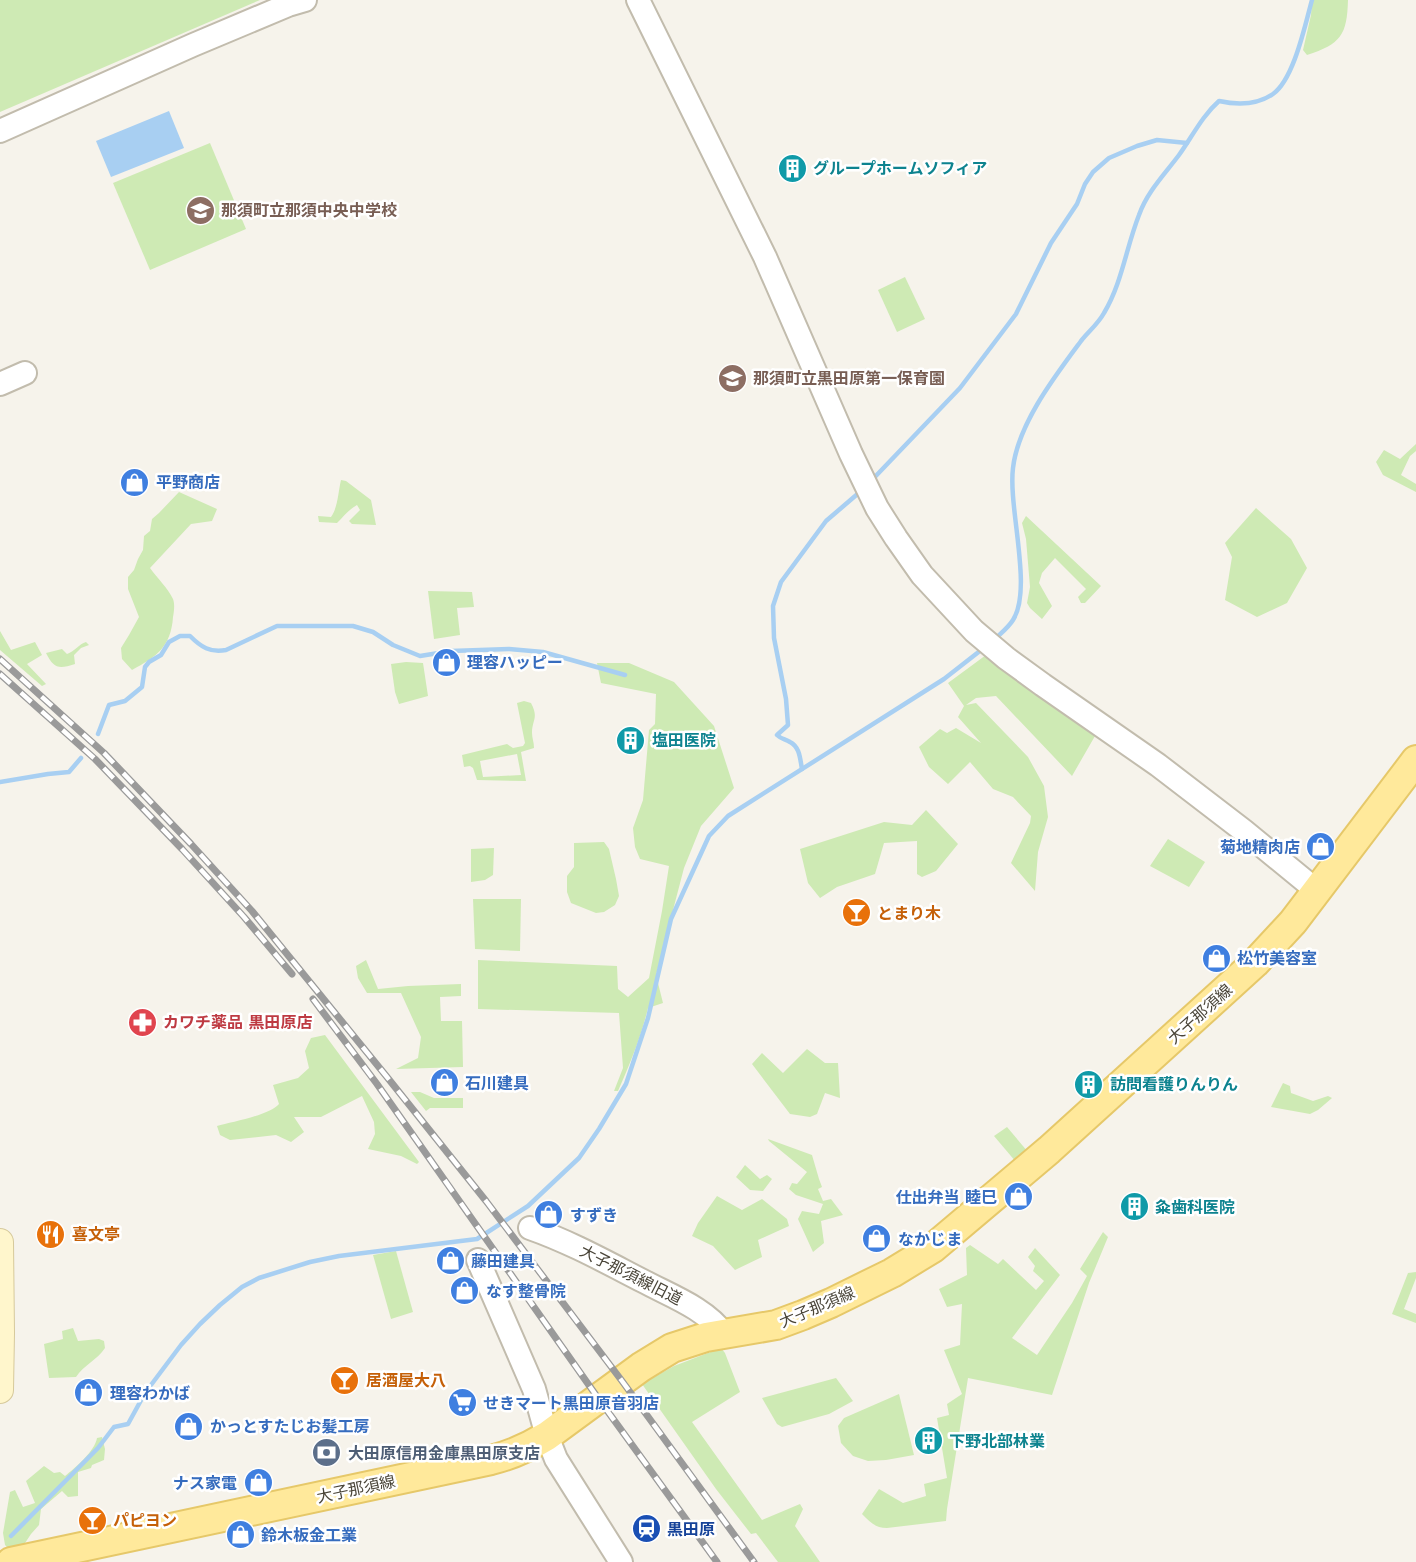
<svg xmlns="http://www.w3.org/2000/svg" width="1416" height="1562" font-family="'DejaVu Sans','Noto Sans JP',sans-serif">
	<rect width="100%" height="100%" fill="#f6f3eb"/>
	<g fill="#ceeab4" fill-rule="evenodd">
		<polygon points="0,0 260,0 0,112"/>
		<path d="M1312 0H1348C1347 35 1341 44 1307 55L1303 50 1311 15Z"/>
		<polygon points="210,143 246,229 150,270 113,183"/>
		<polygon points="905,277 925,319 897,332 878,290"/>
		<polygon points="1416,444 1416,451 1410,456 1401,475 1416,484 1416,492 1383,475 1376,462 1384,450 1400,459"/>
		<path d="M341 480 346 481 371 500 376 525 352 524 349 521 360 510 357 505C348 510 344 516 337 523L319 522 318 516 331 517C338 507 338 493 341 480Z"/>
		<path d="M179 492 217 509 212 521 191 524 150 568C157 578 168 588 173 599 175 604 174 612 173 617 171 647 156 657 132 670L122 659 121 648 129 635 139 617 128 589V577L134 570 138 559 143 550 144 536 150 531 152 519 159 513Z"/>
		<polygon points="1256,508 1291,539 1307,568 1287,603 1257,617 1225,600 1232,557 1225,543"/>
		<polygon points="1026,516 1101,586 1085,603 1081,603 1078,597 1086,589 1055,558 1042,573 1039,583 1052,606 1042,619 1030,608 1027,603 1030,587 1026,539 1022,523"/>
		<polygon points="428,591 472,592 474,607 457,608 460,635 434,639"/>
		<polygon points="0,631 11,650 35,642 42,655 27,664 46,684 42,686 0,650"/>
		<path d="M86 642 89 645 81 648 74 655 75 664C59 669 54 669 46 653L62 649 67 654C75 651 79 644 86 642Z"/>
		<polygon points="986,655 1040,697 1095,736 1072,776 996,696 976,698 966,705 976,703 1028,757 1044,786 1048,817 1038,852 1035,891 1011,863 1030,823 1031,816 1013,797 993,789 970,762 948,784 929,767 919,747 940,729 947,733 956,728 981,743 958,717 964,706 948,683"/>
		<polygon points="406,662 423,663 428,696 399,704 395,692 391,664"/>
		<path d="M597 663H629L674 682 714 726 734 788 701 826 684 868 656 975 663 1003 648 1008C641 1037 630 1064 618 1091H614L623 1068 619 1013 478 1009V960L617 966 618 989 628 997 649 978 662 911 669 866 640 859 635 847 633 828 643 800 649 730 655 724 656 694 601 683Z"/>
		<path d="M524 701 531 703C539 718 532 720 532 733 532 738 534 742 534 748L521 752 526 781 477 780 473 768 470 766 464 767 462 755 507 744 513 748 523 746 525 743 517 703ZM517 754 521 775 483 777 480 761Z"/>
		<polygon points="926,810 958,844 936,871 922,877 917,874 917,841 884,843 875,874 837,887 820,898 808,883 800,849 884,822 912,825"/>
		<polygon points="1168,839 1205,862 1189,887 1150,866"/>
		<polygon points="604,842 609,849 616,879 619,896 615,905 604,912 596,913 571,903 567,892 567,876 574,867 574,843"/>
		<polygon points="494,848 493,875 485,880 471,882 471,849"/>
		<polygon points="473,899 521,899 520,951 475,949"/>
		<polygon points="366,960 378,989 408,986 461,984 461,996 440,997 441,1021 462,1021 463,1067 396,1069 418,1058 421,1037 401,993 367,993 358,978 356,966"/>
		<path d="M325 1035 419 1162 417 1164 401 1156 368 1149 375 1134 374 1122 362 1096 321 1117H294L304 1132 291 1142 276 1135 230 1140 220 1135 217 1126C232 1122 270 1115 279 1104L273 1085 298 1078 309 1068 305 1051 311 1038Z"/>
		<polygon points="807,1049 825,1063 838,1063 840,1098 825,1093 817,1114 810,1117 790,1114 752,1064 762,1053 783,1073"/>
		<polygon points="1283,1083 1290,1086 1291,1093 1313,1101 1328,1096 1332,1098 1318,1110 1310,1114 1271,1107"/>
		<polygon points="411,1092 420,1092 434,1098 463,1098 463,1108 430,1108 426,1111"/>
		<polygon points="1007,1127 1028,1152 1016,1162 994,1136"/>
		<polygon points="768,1139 812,1155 819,1179 822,1187 818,1189 823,1201 831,1199 843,1215 821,1221 824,1243 813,1252 798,1219 802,1211 819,1214 823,1204 796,1195 789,1189 792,1183 797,1184 807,1172 769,1141"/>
		<polygon points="745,1165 760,1179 767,1175 772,1179 763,1191 750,1190 736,1177"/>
		<polygon points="717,1196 742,1210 762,1199 787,1219 789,1226 758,1240 762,1257 735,1270 713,1246 692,1236 698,1223"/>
		<path d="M1103 1232 1108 1237 1089 1283 1052 1395 968 1378 947 1509 946 1521 887 1528C875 1528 870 1522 862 1514L879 1489 903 1503 926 1496 924 1484 947 1478 937 1418 949 1415 947 1404 962 1394 944 1350 960 1345 962 1304 947 1307 939 1289 967 1275 966 1248 970 1245 998 1264 1003 1259 1036 1290 1044 1281 1033 1271 1035 1266 1028 1257 1035 1248 1060 1275 1012 1338 1037 1355 1072 1303 1087 1276 1080 1269Z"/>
		<polygon points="396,1251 413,1312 391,1319 373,1255"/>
		<polygon points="1416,1272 1416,1278 1404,1309 1416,1314 1416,1323 1392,1314 1408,1273"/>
		<path d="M73 1328 78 1341 99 1339 104 1341 105 1348C97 1360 84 1365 76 1377L49 1378 44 1344 63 1339 62 1331Z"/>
		<polygon points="721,1348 725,1353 740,1392 692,1422 762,1520 800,1504 803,1509 795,1526 820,1562 778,1562 756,1533 751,1534 716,1489 642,1384 674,1366"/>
		<polygon points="836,1378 853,1401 829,1414 782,1427 777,1424 762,1398"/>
		<polygon points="899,1394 914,1455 886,1460 868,1461 853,1456 841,1443 838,1426 844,1418"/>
		<path d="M102 1437 105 1449 104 1460 92 1465 91 1468 78 1472V1496L68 1497 62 1491 41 1509 39 1525 31 1534 23 1546 8 1548 5 1545 3 1533 10 1492 15 1490 23 1507 35 1503 26 1481 44 1466 54 1473 60 1472 65 1476C75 1468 95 1451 97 1438Z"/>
	</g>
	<polygon fill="#a8cff2" points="169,111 184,148 111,177 96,141"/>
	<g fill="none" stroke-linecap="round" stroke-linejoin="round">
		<g stroke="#a8cff2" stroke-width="4.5">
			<polyline points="871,481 960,388 1016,314 1051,243 1077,204 1085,184 1093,172 1109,158 1137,146 1157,140 1187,143"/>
			<path d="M994 640C1000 634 1008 628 1013 620 1033 589 1008 508 1013 468 1018 424 1055 376 1081 341 1088 332 1098 324 1104 313 1122 283 1126 248 1139 215 1147 192 1164 175 1179 155 1192 137 1202 116 1219 101 1237 105 1257 105 1273 94 1294 79 1305 25 1312 0"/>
			<path d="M98 734 109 705 125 701 142 687 145 667 149 662 161 655 169 642 180 636H190C201 647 210 653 226 650L277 626H353L373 632 393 645 420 656 451 651 509 649 543 652 625 675"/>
			<path d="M802 769C800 759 800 747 790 742 785 739 781 739 777 735L788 725 786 699 774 638 773 606 781 582 826 521 861 491"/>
			<polyline points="0,782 48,774 69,772 81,758"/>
			<polyline points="11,1536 98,1448 114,1427 128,1424 145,1393 181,1345 200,1324 220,1305 242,1287 259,1278 310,1262 339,1256 477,1239 528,1206 579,1158 599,1129 626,1084 648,1018 671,919 709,836 728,816 944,679 985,647"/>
		</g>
		<defs>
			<g id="tertiary">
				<polyline points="638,0 765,257 851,454 877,508 896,538 922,575 974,631 1006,658 1043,685 1158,765 1244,831 1316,890"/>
				<polyline points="0,131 193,45 288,5 305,0"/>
				<polyline points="0,384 25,373"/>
				<path d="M530 1228C570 1242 606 1262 643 1281 671 1296 705 1308 724 1334"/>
				<polyline points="478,1260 534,1389 547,1436 556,1459 621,1562"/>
			</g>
			<polyline id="secondary" points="0,1242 1,1333 0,1390"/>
			<path id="primary" d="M11 1562 491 1460C511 1455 529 1447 547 1436L641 1367 672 1348 706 1337 776 1325 803 1315 831 1303 892 1273 933 1248 1049 1150 1255 963 1293 922 1416 760"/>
		</defs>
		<use href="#tertiary" stroke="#c2bcad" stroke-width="26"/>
		<use href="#secondary" stroke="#d6c99b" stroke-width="28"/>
		<use href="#primary" stroke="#e6c869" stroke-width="32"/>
		<use href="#tertiary" stroke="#fff" stroke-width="22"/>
		<use href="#secondary" stroke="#fff6cc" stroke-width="26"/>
		<use href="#primary" stroke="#ffe99b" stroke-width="28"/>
		<defs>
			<g id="rail">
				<polyline points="0,659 104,753 191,844 252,911 387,1077 486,1201 622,1381 754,1562"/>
				<polyline points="0,674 95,759 182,849 244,917 292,974"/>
				<polyline points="313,999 377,1084 598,1398 717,1562"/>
			</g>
		</defs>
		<use href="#rail" stroke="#9a9a9a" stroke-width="7"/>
		<use href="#rail" stroke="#fff" stroke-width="4.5" stroke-dasharray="14" stroke-linecap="butt"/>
	</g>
	<defs>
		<symbol id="building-disc" viewBox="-11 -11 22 22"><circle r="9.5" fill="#0f9aa8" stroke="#fff"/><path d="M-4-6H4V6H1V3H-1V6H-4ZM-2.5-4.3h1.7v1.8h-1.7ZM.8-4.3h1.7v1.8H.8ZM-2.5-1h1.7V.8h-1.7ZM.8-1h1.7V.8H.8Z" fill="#fff"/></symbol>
		<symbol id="school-disc" viewBox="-11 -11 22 22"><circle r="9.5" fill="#8d6e63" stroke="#fff"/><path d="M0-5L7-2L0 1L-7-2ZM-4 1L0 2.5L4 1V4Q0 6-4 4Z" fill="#fff"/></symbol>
		<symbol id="shop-disc" viewBox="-11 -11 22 22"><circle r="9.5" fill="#3f7fe0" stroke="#fff"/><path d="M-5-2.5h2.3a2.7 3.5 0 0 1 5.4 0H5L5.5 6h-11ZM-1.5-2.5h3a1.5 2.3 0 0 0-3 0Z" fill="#fff"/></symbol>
		<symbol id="bar-disc" viewBox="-11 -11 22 22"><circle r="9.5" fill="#e8710a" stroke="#fff"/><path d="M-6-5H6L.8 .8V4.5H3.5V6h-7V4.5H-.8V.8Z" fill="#fff"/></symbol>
		<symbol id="pharmacy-disc" viewBox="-11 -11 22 22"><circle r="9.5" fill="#e0444e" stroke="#fff"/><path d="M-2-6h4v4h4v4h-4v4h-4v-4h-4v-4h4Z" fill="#fff"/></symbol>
		<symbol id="restaurant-disc" viewBox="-11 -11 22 22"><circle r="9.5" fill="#e8710a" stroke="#fff"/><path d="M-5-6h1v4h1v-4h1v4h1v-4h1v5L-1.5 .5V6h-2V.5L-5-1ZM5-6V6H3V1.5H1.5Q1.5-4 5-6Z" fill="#fff"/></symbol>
		<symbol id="supermarket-disc" viewBox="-11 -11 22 22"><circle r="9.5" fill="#3f7fe0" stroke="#fff"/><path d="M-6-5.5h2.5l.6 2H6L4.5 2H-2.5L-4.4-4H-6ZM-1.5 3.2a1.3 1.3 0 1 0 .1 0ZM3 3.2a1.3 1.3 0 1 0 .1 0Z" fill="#fff"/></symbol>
		<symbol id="bank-disc" viewBox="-11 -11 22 22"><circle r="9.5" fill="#5c6f8a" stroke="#fff"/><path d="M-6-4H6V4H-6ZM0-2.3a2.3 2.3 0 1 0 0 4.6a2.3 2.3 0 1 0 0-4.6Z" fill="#fff"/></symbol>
		<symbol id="station-disc" viewBox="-11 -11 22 22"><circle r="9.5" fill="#1a4fb4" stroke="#fff"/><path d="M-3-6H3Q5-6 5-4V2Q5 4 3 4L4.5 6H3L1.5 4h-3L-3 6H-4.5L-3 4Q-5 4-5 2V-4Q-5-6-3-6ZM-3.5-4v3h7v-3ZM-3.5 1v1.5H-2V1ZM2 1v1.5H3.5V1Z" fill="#fff"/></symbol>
	</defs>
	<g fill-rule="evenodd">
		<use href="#building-disc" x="776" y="152" width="33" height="33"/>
		<use href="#school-disc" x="184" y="194" width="33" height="33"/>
		<use href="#school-disc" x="716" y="362" width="33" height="33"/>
		<use href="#shop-disc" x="118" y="466" width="33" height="33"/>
		<use href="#shop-disc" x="430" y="646" width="33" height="33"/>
		<use href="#building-disc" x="614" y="724" width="33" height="33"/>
		<use href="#shop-disc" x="1304" y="830" width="33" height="33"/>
		<use href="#bar-disc" x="840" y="896" width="33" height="33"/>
		<use href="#shop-disc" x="1200" y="942" width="33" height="33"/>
		<use href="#pharmacy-disc" x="126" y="1006" width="33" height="33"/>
		<use href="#shop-disc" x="428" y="1066" width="33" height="33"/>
		<use href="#building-disc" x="1072" y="1068" width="33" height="33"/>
		<use href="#shop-disc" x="1002" y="1180" width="33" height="33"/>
		<use href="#building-disc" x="1118" y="1190" width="33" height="33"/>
		<use href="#shop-disc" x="532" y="1198" width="33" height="33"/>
		<use href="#restaurant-disc" x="34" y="1218" width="33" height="33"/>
		<use href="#shop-disc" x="860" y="1222" width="33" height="33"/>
		<use href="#shop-disc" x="434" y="1244" width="33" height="33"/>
		<use href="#shop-disc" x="448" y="1274" width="33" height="33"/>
		<use href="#bar-disc" x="328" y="1364" width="33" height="33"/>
		<use href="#shop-disc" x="72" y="1376" width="33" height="33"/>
		<use href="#supermarket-disc" x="446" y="1386" width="33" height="33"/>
		<use href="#shop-disc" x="172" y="1410" width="33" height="33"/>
		<use href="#building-disc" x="912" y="1424" width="33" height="33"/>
		<use href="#bank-disc" x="310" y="1436" width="33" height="33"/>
		<use href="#shop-disc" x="242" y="1466" width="33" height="33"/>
		<use href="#bar-disc" x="76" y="1504" width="33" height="33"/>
		<use href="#station-disc" x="630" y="1512" width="33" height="33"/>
		<use href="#shop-disc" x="224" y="1518" width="33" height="33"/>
	</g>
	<g text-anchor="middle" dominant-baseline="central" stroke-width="5" stroke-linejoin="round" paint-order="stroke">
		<g font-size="16" font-weight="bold" fill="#0d838f" stroke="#fff" text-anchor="start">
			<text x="813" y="168">グループホームソフィア</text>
			<text x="652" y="740">塩田医院</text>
			<text x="1110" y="1084">訪問看護りんりん</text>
			<text x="1155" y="1207">粂歯科医院</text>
			<text x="949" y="1441">下野北部林業</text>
		</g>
		<g font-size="16" font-weight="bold" fill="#785e54" stroke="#fff" text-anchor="start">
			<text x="221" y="210">那須町立那須中央中学校</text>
			<text x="753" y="378">那須町立黒田原第一保育園</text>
		</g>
		<g font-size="16" font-weight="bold" fill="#366cbe" stroke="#fff" text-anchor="start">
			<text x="156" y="482">平野商店</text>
			<text x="467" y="662">理容ハッピー</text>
			<text x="1300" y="847" text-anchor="end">菊地精肉店</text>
			<text x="1237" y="958">松竹美容室</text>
			<text x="465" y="1083">石川建具</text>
			<text x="997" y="1197" text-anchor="end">仕出弁当 睦巳</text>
			<text x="570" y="1215">すずき</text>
			<text x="898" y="1239">なかじま</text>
			<text x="471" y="1261">藤田建具</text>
			<text x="486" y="1291">なす整骨院</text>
			<text x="110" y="1393">理容わかば</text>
			<text x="483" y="1403">せきマート黒田原音羽店</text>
			<text x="210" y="1426">かっとすたじお髪工房</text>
			<text x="237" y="1483" text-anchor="end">ナス家電</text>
			<text x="261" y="1535">鈴木板金工業</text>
		</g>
		<g font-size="16" font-weight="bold" fill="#c56008" stroke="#fff" text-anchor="start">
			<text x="877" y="913">とまり木</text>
			<text x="72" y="1234">喜文亭</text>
			<text x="366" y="1380">居酒屋大八</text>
			<text x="113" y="1520">パピヨン</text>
		</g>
		<g font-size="16" fill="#4a4539" stroke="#fff">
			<text transform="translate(1200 1014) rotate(-42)">大子那須線</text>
			<text transform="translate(631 1275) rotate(27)">大子那須線旧道</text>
			<text transform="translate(817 1307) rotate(-23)">大子那須線</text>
			<text transform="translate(356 1489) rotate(-12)">大子那須線</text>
		</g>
		<g font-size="16" font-weight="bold" fill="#be3a42" stroke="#fff" text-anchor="start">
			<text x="163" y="1022">カワチ薬品 黒田原店</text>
		</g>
		<g font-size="16" font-weight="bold" fill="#4e5e75" stroke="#fff" text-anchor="start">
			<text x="348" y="1453">大田原信用金庫黒田原支店</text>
		</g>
		<g font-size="16" font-weight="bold" fill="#164399" stroke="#fff" text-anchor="start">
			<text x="667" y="1529">黒田原</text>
		</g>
	</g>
</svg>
